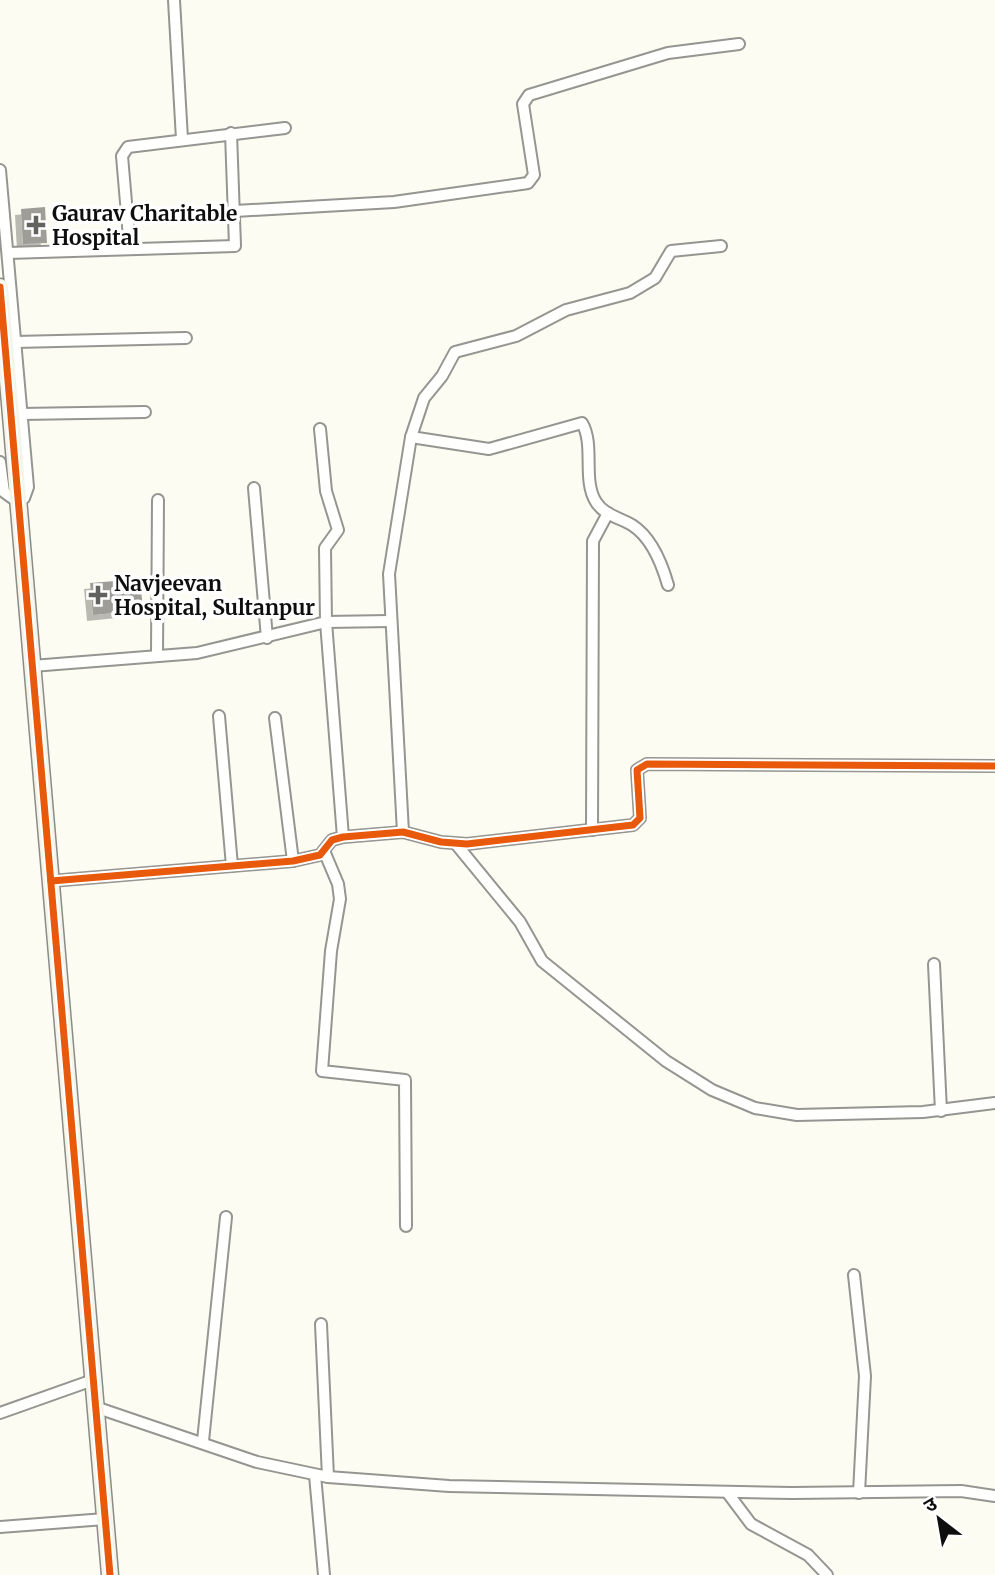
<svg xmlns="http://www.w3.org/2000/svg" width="995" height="1575" font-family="Merriweather,'Noto Sans Devanagari',serif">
	<defs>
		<filter id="shadow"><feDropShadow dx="-6" dy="6" stdDeviation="0" flood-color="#0004"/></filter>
	</defs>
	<rect width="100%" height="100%" fill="#fcfcf2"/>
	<g fill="#9e9d98" filter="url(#shadow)">
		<polygon points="45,207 47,243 23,244 21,209"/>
		<polygon points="140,579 143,610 93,615 90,583"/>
	</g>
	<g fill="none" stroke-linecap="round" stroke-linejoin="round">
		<defs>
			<g id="street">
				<polyline points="174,0 182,139"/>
				<polyline points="0,170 28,487 24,498 18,502 4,492 0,462"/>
				<polyline points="235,211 394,202 528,183 534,175 523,104 529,95 668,53 739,44"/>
				<polyline points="130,249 122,156 128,147 285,128"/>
				<polyline points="8,253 235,246 231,133"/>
				<polyline points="15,342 186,338"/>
				<polyline points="21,414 145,412"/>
				<polyline points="320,429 326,491 338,530 325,548 326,622 343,837"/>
				<path d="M411 437 489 449 582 423C595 445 582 480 596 502 604 515 620 518 632 525 651 537 662 564 668 585"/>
				<polyline points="254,488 267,638"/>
				<polyline points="157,656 158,500"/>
				<polyline points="32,666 197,653 326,622 390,621"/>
				<polyline points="219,716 232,866"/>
				<polyline points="275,718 293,861"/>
				<polyline points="592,830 593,541 608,513"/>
				<polyline points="403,832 389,574 411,437 424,398 442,376 455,352 516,336 566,310 630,293 655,278 671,251 721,246"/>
				<polyline points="456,844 520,922 542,961 666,1061 712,1090 755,1108 797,1115 923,1112 995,1103"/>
				<polyline points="324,851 338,884 340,899 331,951 322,1071 405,1080 406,1226"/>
				<polyline points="51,881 293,861 320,855 332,840 343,837 403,832 441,842 467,844 633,825 640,818 637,770 647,764 995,766"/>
				<polyline points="934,964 941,1111"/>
				<polyline points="854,1275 865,1376 859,1493"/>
				<polyline points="321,1324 328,1477"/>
				<polyline points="95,1407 257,1462 328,1477 449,1486 792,1493 961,1491 995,1496"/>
				<polyline points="0,1413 93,1380"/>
				<polyline points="203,1441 226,1217"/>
				<polyline points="315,1475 324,1575"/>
				<polyline points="727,1492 751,1524 808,1555 827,1575"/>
				<polyline points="0,1527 105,1519"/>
			</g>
			<polyline id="secondary" points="0,287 110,1575"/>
		</defs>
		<use href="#street" stroke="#959591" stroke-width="14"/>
		<use href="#secondary" stroke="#8c8c87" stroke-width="19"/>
		<use href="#street" stroke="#fffffd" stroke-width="10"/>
		<use href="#secondary" stroke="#f4f5ea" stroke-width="16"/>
		<defs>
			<g id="cycleway">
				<polyline points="0,287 110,1575"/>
				<polyline points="51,881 293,861 320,855 332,840 343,837 403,832 441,842 467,844 633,825 640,818 637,770 647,764 995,766"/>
			</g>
		</defs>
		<use href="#cycleway" stroke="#fff" stroke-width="11"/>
		<use href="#cycleway" stroke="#e8590c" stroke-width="7"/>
	</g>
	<g fill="#61615e" stroke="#fff" stroke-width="2.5">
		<path d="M32.5 214.5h7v7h7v7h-7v7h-7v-7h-7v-7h7z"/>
		<path d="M94.5 584.5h7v7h7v7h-7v7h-7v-7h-7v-7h7z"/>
	</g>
	<g text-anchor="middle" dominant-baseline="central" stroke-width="7" stroke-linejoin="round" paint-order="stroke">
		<g font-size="21" font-weight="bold" fill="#0e0e0e" stroke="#fff" text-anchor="start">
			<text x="52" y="213">Gaurav Charitable<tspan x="52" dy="24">Hospital</tspan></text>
			<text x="114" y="583">Navjeevan<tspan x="114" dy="24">Hospital, Sultanpur</tspan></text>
		</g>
	</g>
	<g transform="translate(939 1519) rotate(329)" stroke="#ffffff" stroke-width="5" paint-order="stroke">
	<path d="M0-5L12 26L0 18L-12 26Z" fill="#0e0e0e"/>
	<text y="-10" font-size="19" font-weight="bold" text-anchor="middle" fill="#0e0e0e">उ</text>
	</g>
</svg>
